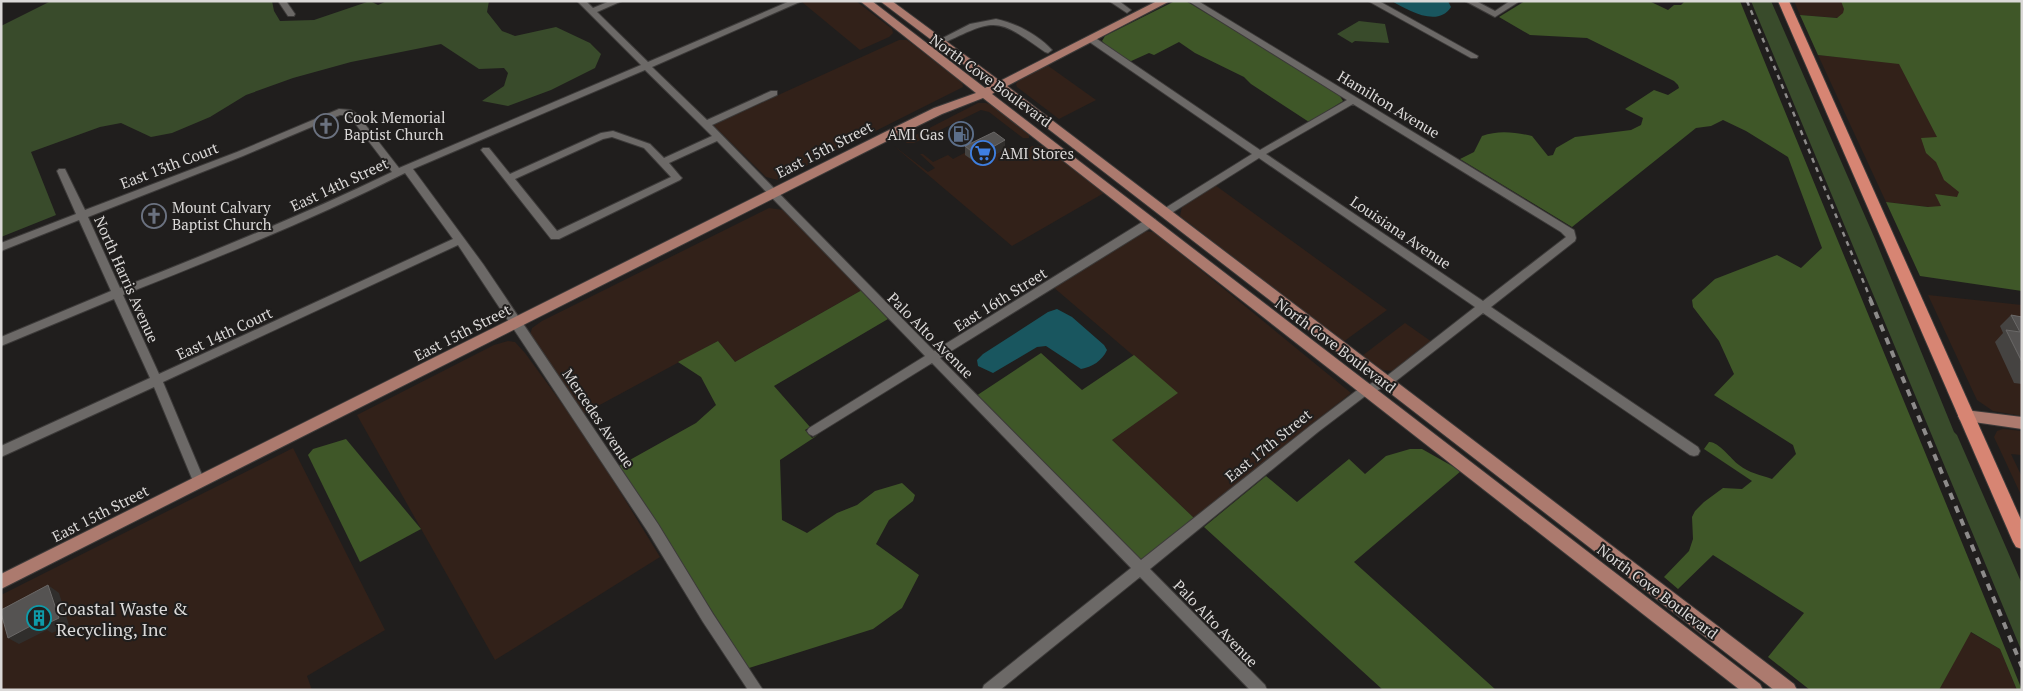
<svg xmlns="http://www.w3.org/2000/svg" width="2023" height="691" font-family="'PT Serif',serif">
	<rect width="100%" height="100%" fill="#201e1d"/>
	<g fill="#322119">
		<polygon points="805,1 856,1 892,29 893,33 889,37 860,50 802,2"/>
		<polygon points="1794,1 1860,1 1839,18 1800,15"/>
		<polygon points="899,40 907,40 962,82 963,87 778,180 766,177 713,125"/>
		<polygon points="1818,55 1907,64 1989,214 1886,202"/>
		<polygon points="1047,65 1096,100 1059,119 1017,87 1016,84 1019,80"/>
		<polygon points="978,103 986,103 992,105 1029,135 1029,138 1023,138 989,112 981,110 914,143 906,143 908,139"/>
		<polygon points="990,133 999,134 995,138 1015,154 1022,150 1024,152 1032,146 1044,146 1104,193 1012,246 894,146 928,172 935,168 920,154 923,154 933,162 948,155 953,159 993,138"/>
		<polygon points="1215,185 1387,310 1343,342 1180,216 1182,207"/>
		<polygon points="769,208 783,210 862,290 735,362 718,341 583,414 530,335 532,328 542,321"/>
		<polygon points="1144,231 1153,232 1158,235 1351,393 1194,518 1112,440 1177,393 1052,286"/>
		<polygon points="1928,295 2022,305 2022,416 1993,411 1977,400"/>
		<polygon points="1405,323 1432,342 1392,371 1380,370 1362,356"/>
		<polygon points="508,341 515,342 525,353 574,420 608,472 660,557 495,660 357,415 494,345"/>
		<polygon points="2003,429 2022,431 2021,455 2011,454 2022,477 2022,497 1994,437 1997,431"/>
		<polygon points="293,448 385,630 307,676 312,690 1,690 1,595"/>
		<polygon points="1970,632 2000,649 2017,690 1939,690"/>
	</g>
	<g fill="#394b2b">
		<polygon points="51,1 272,1 274,11 280,21 314,20 370,1 378,5 387,1 489,1 487,12 502,31 515,36 556,27 590,43 601,54 595,68 551,90 508,106 482,101 504,86 508,73 504,68 479,69 441,44 351,62 293,78 246,95 210,117 172,133 151,137 121,123 100,127 31,152 56,215 1,237 1,26"/>
		<polygon points="1751,1 1771,1 1875,239 1954,432 1957,435 2022,584 2022,652"/>
		<polygon points="1359,21 1385,24 1389,43 1355,41 1352,43 1337,34"/>
	</g>
	<g fill="#3f5728">
		<polygon points="1186,1 1338,93 1343,101 1309,122 1251,84 1244,77 1195,53 1179,42 1154,55 1149,53 1129,62 1108,47 1102,41 1105,36 1173,2"/>
		<path d="M1525 1H1649L1668 10 1674 5H1681L1685 1H1740C1833 231 1929 460 2022 690H2017L2000 649 1971 632 1939 690H1810L1768 657 1804 613 1713 555 1678 589 1664 577 1689 551 1693 539 1692 517 1695 511 1704 502 1723 488 1742 489 1752 481 1704 449 1709 442C1718 441 1731 459 1739 465 1749 473 1761 475 1772 479L1796 454 1793 445 1714 395 1734 374 1719 341 1693 307 1692 300 1715 279 1777 255 1801 268 1822 248 1788 157 1746 131 1723 120 1711 126 1696 128 1572 227 1460 159 1474 152 1482 136C1498 130 1515 132 1532 136L1548 156 1553 155 1556 148 1575 137 1631 130 1641 125 1643 118 1625 109 1654 90 1668 95 1679 88 1678 85 1674 81 1587 38 1530 35 1499 17Z"/>
		<polygon points="1841,1 2022,1 2022,291 1920,276 1886,202 1928,207 1941,206 1935,194 1957,197 1959,192 1944,180 1936,162 1926,153 1921,138 1937,137 1899,64 1818,55 1800,15 1837,18 1843,13 1844,9"/>
		<path d="M862 290 888 319 774 386 810 427 805 430 812 438 818 435 780 460 782 520 807 533 837 513 857 505 875 491 902 483 915 495 913 501 889 520 876 544 919 575 902 608 873 629 749 668C704 601 664 532 619 466L696 423 716 405 701 377 678 362 718 341 735 362Z"/>
		<polygon points="1041,353 1082,390 1134,355 1178,393 1112,440 1194,518 1141,560 976,396"/>
		<polygon points="346,439 421,529 360,562 308,455 313,449"/>
		<polygon points="1410,449 1422,449 1461,471 1354,562 1496,690 1383,690 1204,527 1266,476 1297,502 1349,459 1365,474 1386,456"/>
	</g>
	<g fill="#19565f">
		<path d="M1392 1H1448L1451 7C1438 28 1407 10 1392 1Z"/>
		<path d="M1057 309 1072 317 1104 345 1107 350C1102 361 1092 367 1081 369L1046 346 1037 347 993 373 978 366 977 360 983 354 1048 312Z"/>
	</g>
	<g fill="none" stroke-linecap="round" stroke-linejoin="round">
		<defs>
			<g id="minor">
				<polygon points="278,1 286,1 295,14 294,16 288,16"/>
				<path d="M577 1H586L593 8 610 1H622L597 12 648 62 790 1H802L652 67 707 120 771 91H777V95L712 125 934 351 1147 219H1155L1156 222 1155 225 940 358 1141 560 1310 426 1356 391 1388 375 1475 307 1259 158 1170 214H1162L1161 212 1162 210 1252 154 1088 41V37H1094L1260 150 1347 100 1188 1H1198L1574 230 1576 238 1575 241 1491 307 1698 447 1700 451 1698 455 1694 456 1690 455 1483 313 1396 381 1364 397 1318 432 1150 569 1265 685 1267 690H1250L1140 577 1000 690H982L984 685 1131 568 932 363 817 434 813 436 809 434 807 431 809 428 925 356 717 141 669 163 680 176 682 178 680 180 559 239H551L481 150 483 148H489L510 174 601 133 613 131 650 144 664 158 712 136 645 70 413 169 483 264 658 524 713 614 763 690H748L703 622 648 532 458 245 163 382 205 482 203 486 199 487 195 486 154 387 1 457V446L150 378 114 299 1 346V337L111 291 79 220 1 251V243L76 214 57 171 59 169H65L85 210 237 152 339 109 351 110 357 114 399 168 641 65ZM1353 104 1561 232 1566 237 1483 301 1266 154ZM340 115H346L351 118 392 172C303 215 212 252 120 288L88 217 243 156ZM612 137 644 148 671 177 557 231 515 179 603 139ZM405 173 453 239 159 374 123 295C219 257 314 219 405 173Z"/>
				<polygon points="1109,1 1119,1 1131,10 1127,13"/>
				<polygon points="1368,1 1379,1 1478,56 1477,58 1471,58"/>
				<polygon points="1465,1 1476,1 1495,11 1510,1 1520,1 1495,17"/>
				<path d="M996 19C1016 23 1038 35 1052 50L1048 53 1045 52C996 17 996 18 942 44L939 45 935 42 970 24Z"/>
			</g>
			<g id="major">
				<polygon points="860,1 872,1 985,88 991,85 880,1 892,1 1000,81 1157,1 1170,1 1007,86 1794,684 1797,690 1774,690 998,90 992,94 1760,684 1763,690 1740,690 983,98 942,114 893,138 1,589 1,574 885,132 934,108 976,93"/>
				<polygon points="1965,410 2022,417 2022,429 1960,420 1958,416 1960,412"/>
			</g>
			<polygon id="highway" points="1778,1 1789,1 2022,522 2022,549 2016,547 2013,542"/>
		</defs>
		<use href="#minor" stroke="#3c3a39" stroke-width="2"/>
		<use href="#major" stroke="#3c3a39" stroke-width="2"/>
		<use href="#highway" stroke="#3c3a39" stroke-width="2"/>
		<use href="#minor" fill="#6c6967" fill-rule="evenodd"/>
		<use href="#major" fill="#ac7a6e" fill-rule="evenodd"/>
		<use href="#highway" fill="#d78573" fill-rule="evenodd"/>
		<polyline stroke="#8d8b8a" stroke-width="2.5" stroke-dasharray="5 5" stroke-linecap="butt" points="1747,1 1871,300"/>
		<polyline stroke="#8d8b8a" stroke-width="4" stroke-dasharray="7 7" stroke-linecap="butt" points="1870,299 2022,667"/>
	</g>
	<g fill="#454341">
		<polygon points="1005,140 1005,149 978,164 965,155 965,146"/>
		<polygon points="2011,315 2022,317 2022,384 2014,383 1995,342 2003,333 2000,326"/>
	</g>
	<g fill="#302e2c">
		<polygon points="1005,140 1005,149 978,164 977,156"/>
		<polygon points="48,585 59,593 69,625 52,633 47,630 19,644 8,638"/>
	</g>
	<g fill="#555352" stroke="#6a6867">
		<polygon points="994,132 1005,140 977,156 965,146"/>
		<polygon points="2011,315 2022,317 2022,362 2006,330 2020,332"/>
		<polygon points="48,585 59,618 42,626 40,621 8,638 1,613 1,610"/>
	</g>
	<defs>
		<symbol id="church-ring" viewBox="-11 -11 22 22"><circle r="9.5" fill="#201e1d" stroke="#6b7280" stroke-width="1.5"/><path d="M-1.2-6h2.4v3.5h3.3v2.4h-3.3V6h-2.4V-.1h-3.3v-2.4h3.3Z" fill="#6b7280"/></symbol>
		<symbol id="fuel-ring" viewBox="-11 -11 22 22"><circle r="9.5" fill="#201e1d" stroke="#5c6f8a" stroke-width="1.5"/><path d="M-5.5-6h7V0h2V4h1.3V-2.5L3-4.5l.8-.8L6-3V5H2.5V1h-1V6h-7ZM-4.2-4.7v3.2H.2V-4.7Z" fill="#5c6f8a"/></symbol>
		<symbol id="supermarket-ring" viewBox="-11 -11 22 22"><circle r="9.5" fill="#201e1d" stroke="#3f7fe0" stroke-width="1.5"/><path d="M-6-5.5h2.5l.6 2H6L4.5 2H-2.5L-4.4-4H-6ZM-1.5 3.2a1.3 1.3 0 1 0 .1 0ZM3 3.2a1.3 1.3 0 1 0 .1 0Z" fill="#3f7fe0"/></symbol>
		<symbol id="building-ring" viewBox="-11 -11 22 22"><circle r="9.5" fill="#201e1d" stroke="#0f9aa8" stroke-width="1.5"/><path d="M-4-6H4V6H1V3H-1V6H-4ZM-2.5-4.3h1.7v1.8h-1.7ZM.8-4.3h1.7v1.8H.8ZM-2.5-1h1.7V.8h-1.7ZM.8-1h1.7V.8H.8Z" fill="#0f9aa8"/></symbol>
	</defs>
	<g fill-rule="evenodd">
		<use href="#church-ring" x="312" y="112" width="28" height="28"/>
		<use href="#fuel-ring" x="947" y="120" width="28" height="28"/>
		<use href="#supermarket-ring" x="969" y="139" width="28" height="28"/>
		<use href="#church-ring" x="140" y="202" width="28" height="28"/>
		<use href="#building-ring" x="25" y="604" width="28" height="28"/>
	</g>
	<g text-anchor="middle" dominant-baseline="central" stroke-width="4" stroke-linejoin="round" paint-order="stroke">
		<g font-size="15" fill="#dbd9d8" stroke="#201e1d">
			<text transform="translate(991 80) rotate(36)">North Cove Boulevard</text>
			<text transform="translate(1389 104) rotate(31)">Hamilton Avenue</text>
			<text transform="translate(824 149) rotate(-27)">East 15th Street</text>
			<text transform="translate(169 165) rotate(-21)">East 13th Court</text>
			<text transform="translate(339 184) rotate(-25)">East 14th Street</text>
			<text transform="translate(1401 232) rotate(34)">Louisiana Avenue</text>
			<text transform="translate(127 279) rotate(66)">North Harris Avenue</text>
			<text transform="translate(1000 299) rotate(-32)">East 16th Street</text>
			<text transform="translate(462 332) rotate(-27)">East 15th Street</text>
			<text transform="translate(224 333) rotate(-25)">East 14th Court</text>
			<text transform="translate(931 335) rotate(45)">Palo Alto Avenue</text>
			<text transform="translate(1336 345) rotate(37)">North Cove Boulevard</text>
			<text transform="translate(599 418) rotate(56)">Mercedes Avenue</text>
			<text transform="translate(1268 445) rotate(-39)">East 17th Street</text>
			<text transform="translate(100 513) rotate(-27)">East 15th Street</text>
			<text transform="translate(1658 591) rotate(37)">North Cove Boulevard</text>
			<text transform="translate(1216 623) rotate(46)">Palo Alto Avenue</text>
		</g>
		<g font-size="15" fill="#dbd9d8" stroke="#201e1d" text-anchor="start">
			<text x="344" y="117">Cook Memorial<tspan x="344" dy="17">Baptist Church</tspan></text>
			<text x="944" y="134" text-anchor="end">AMI Gas</text>
			<text x="1000" y="153">AMI Stores</text>
			<text x="172" y="207">Mount Calvary<tspan x="172" dy="17">Baptist Church</tspan></text>
		</g>
		<g font-size="18" fill="#dbd9d8" stroke="#201e1d" text-anchor="start">
			<text x="56" y="608">Coastal Waste &amp;<tspan x="56" dy="21">Recycling, Inc</tspan></text>
		</g>
	</g>
	<rect width="2023" height="691" fill="none" stroke="#dbd9d8" stroke-width="5"/>
</svg>
